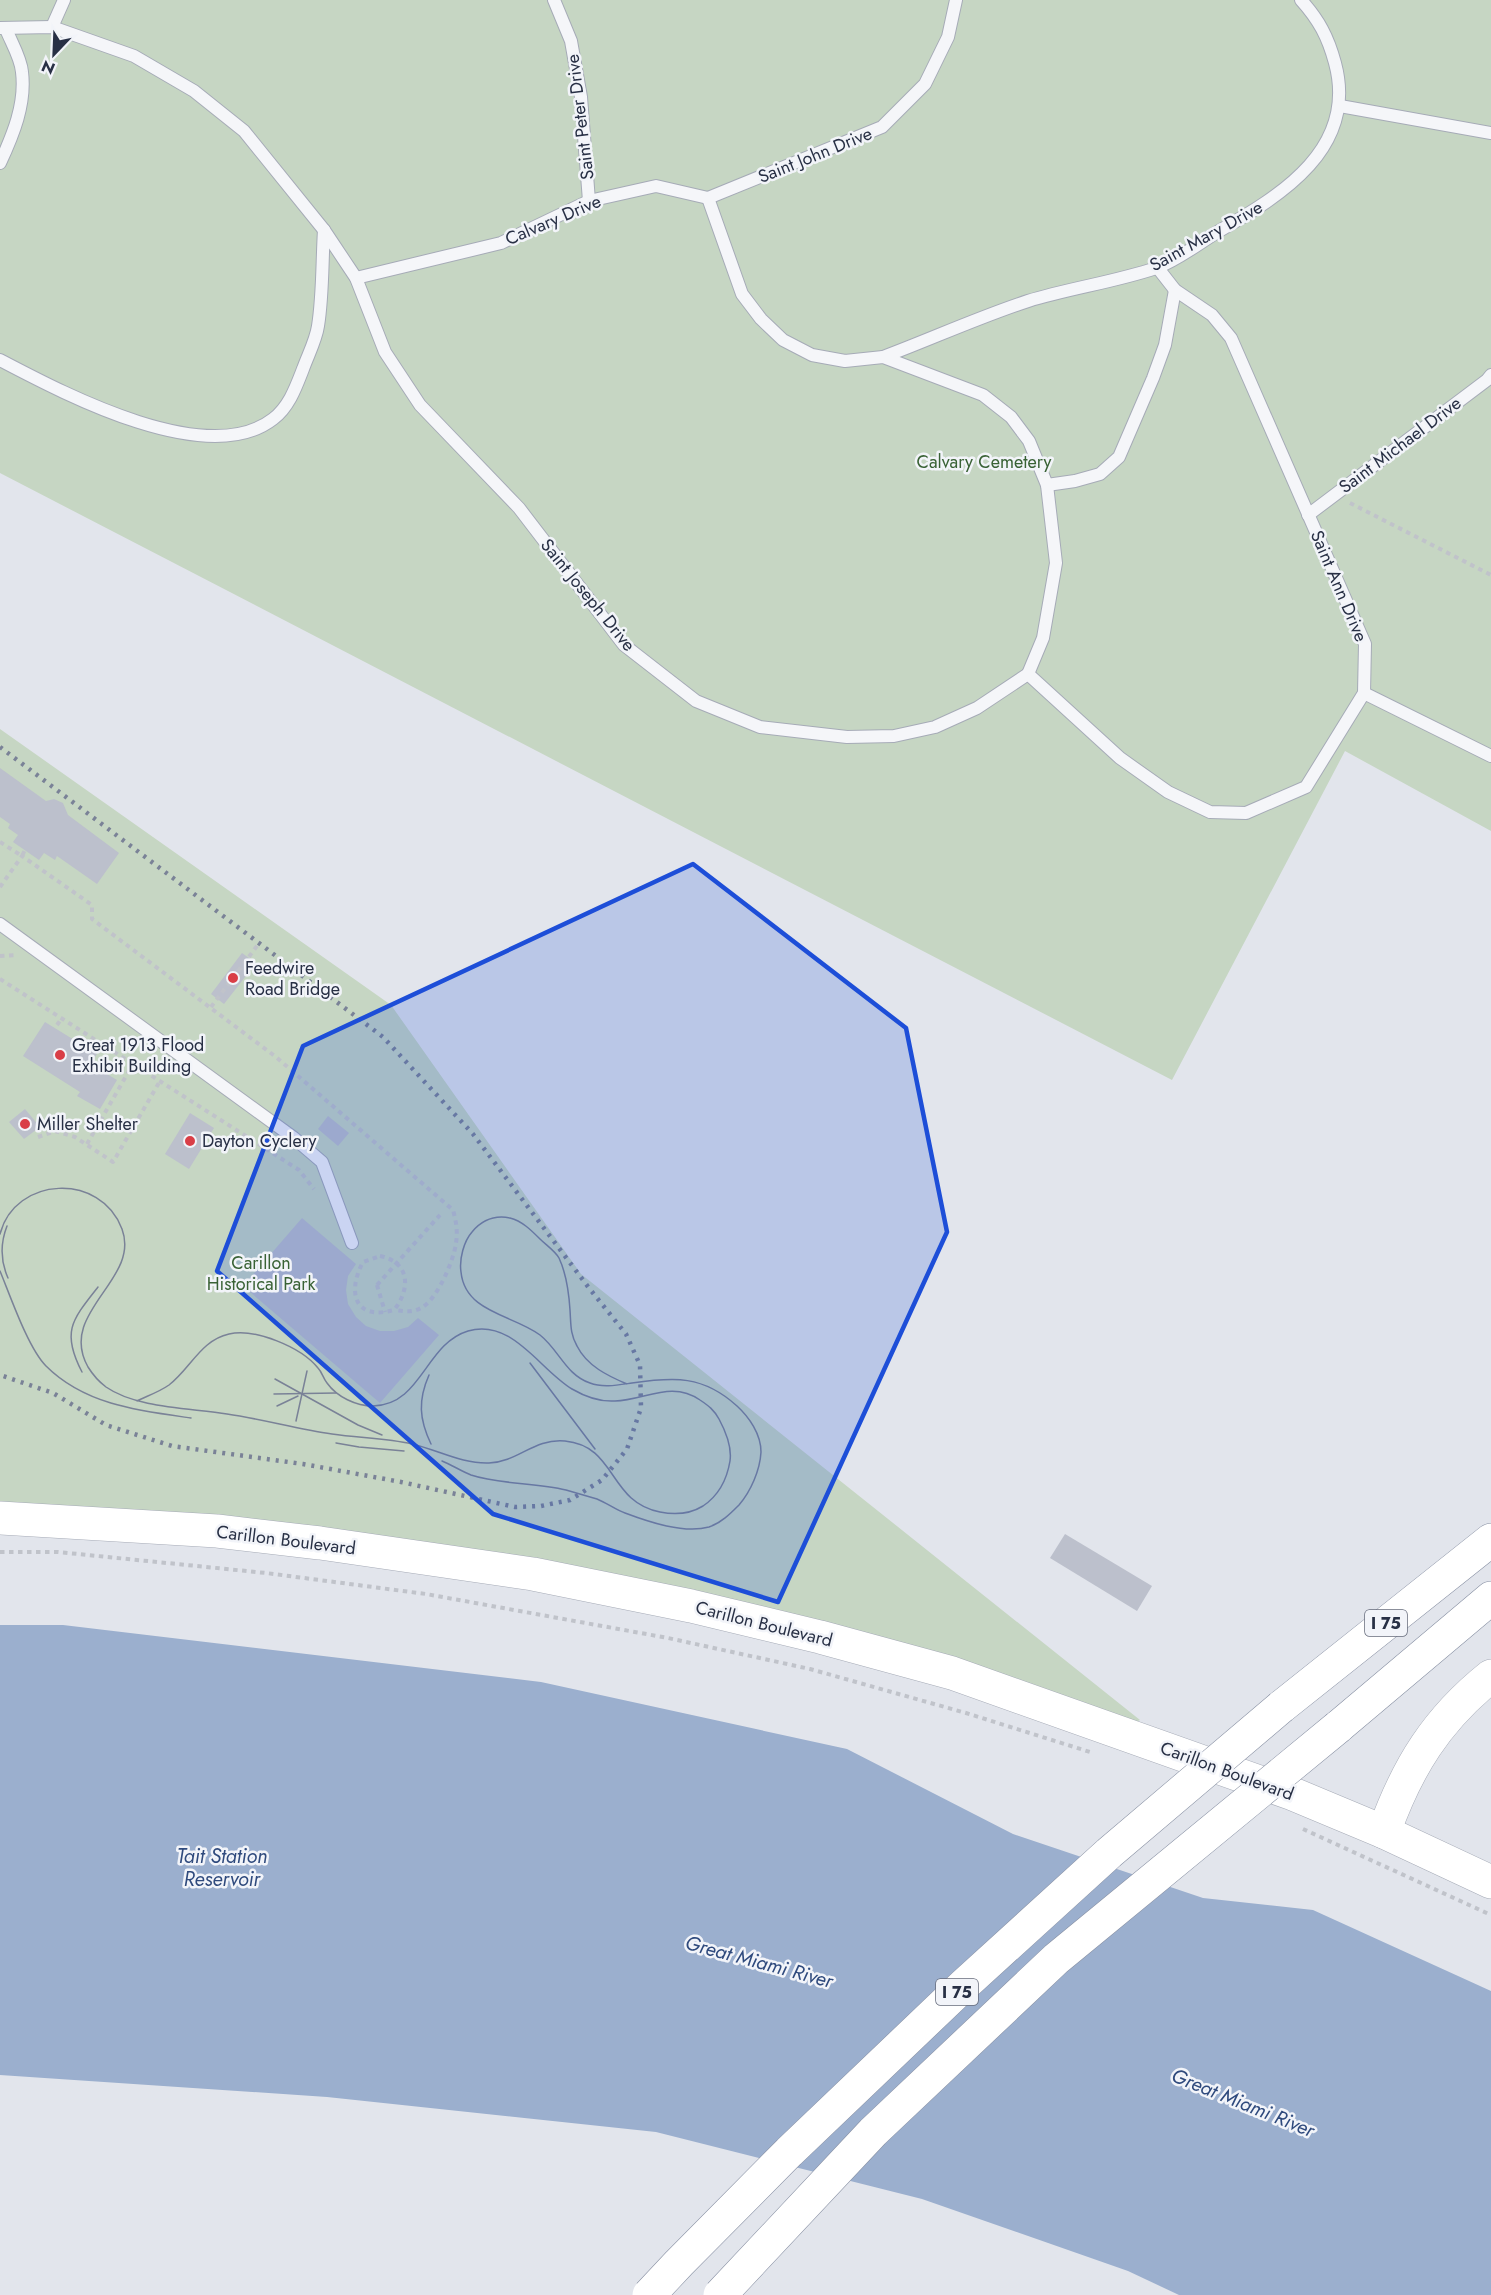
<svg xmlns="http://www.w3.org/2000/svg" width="1491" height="2295" font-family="Jost,sans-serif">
	<rect width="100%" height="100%" fill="#e2e5ec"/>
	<g fill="#c6d6c3">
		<polygon points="0,0 1491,0 1491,831 1345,751 1172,1080 0,473"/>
		<polygon points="0,729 391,1005 581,1274 1140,1720 1118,1732 691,1606 0,1518"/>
	</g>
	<polygon fill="#9bafce" points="0,1625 63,1625 541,1682 847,1749 1013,1834 1203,1898 1313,1910 1491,1991 1491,2295 1179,2295 1128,2271 922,2199 656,2132 327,2097 0,2075"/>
	<g fill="#bcc0cc">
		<polygon points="0,768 46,801 54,799 63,803 68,815 119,853 97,884 57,856 55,860 44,853 39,860 13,842 18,835 8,828 10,824 0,817"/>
		<polygon points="242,953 256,963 224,1004 211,994"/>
		<polygon points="45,1022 97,1054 90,1064 117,1080 100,1109 77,1096 80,1092 23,1056"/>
		<polygon points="25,1109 40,1127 24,1139 9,1122"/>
		<polygon points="190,1113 214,1128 189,1169 165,1154"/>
		<polygon points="328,1116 349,1133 338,1146 318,1129"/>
		<polygon points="302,1218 356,1264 348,1276 346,1290 348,1304 356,1317 366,1326 380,1331 394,1331 408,1327 418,1318 439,1335 380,1403 243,1286"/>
		<polygon points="1065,1534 1152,1586 1137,1611 1050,1558"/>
	</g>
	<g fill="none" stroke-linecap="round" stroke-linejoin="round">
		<defs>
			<g id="lane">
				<polyline points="554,0 571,41 581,97 589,201"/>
				<polyline points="52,27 64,0"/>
				<polyline points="0,28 52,27 134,56 194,91 244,131 324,230 356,278 385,352 420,405 519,508 624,645 696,701 760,727 847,737 894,736 935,727 977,708 1028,674"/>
				<polyline points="1340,106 1491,133"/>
				<path d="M0 163C13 135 26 104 22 72 21 58 11 42 6 29"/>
				<polyline points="708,198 742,294 761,319 783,340 812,355 845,361 883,357 983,395 1011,417 1029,441 1047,485 1056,563 1043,638 1028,674"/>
				<polyline points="708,198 882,127 925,84 948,37 956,0"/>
				<polyline points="356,278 501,243 589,201 656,186 708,198"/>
				<path d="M883 357C931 339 979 317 1028 301 1070 288 1115 282 1156 268 1178 260 1199 243 1219 231 1282 195 1358 148 1335 63 1328 37 1319 20 1301 0"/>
				<path d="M0 360C63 393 207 470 273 419 289 407 296 387 303 369 308 355 316 340 318 326 323 295 322 262 324 230"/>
				<polyline points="1047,485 1075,481 1100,474 1119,457 1153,378 1165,345 1175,290"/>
				<polyline points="1308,515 1487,380 1491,375"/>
				<polyline points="1028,674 1120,758 1168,792 1210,812 1246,813 1306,787 1364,693 1365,644 1231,338 1212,315 1175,290 1157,267"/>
				<polyline points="1364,693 1491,756"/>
				<polyline points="0,924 294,1138 322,1162 352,1243"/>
			</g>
			<g id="secondary">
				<polyline points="0,1518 217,1531 320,1543 533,1574 691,1606 820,1637 952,1673 1293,1794 1384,1832 1491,1882"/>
				<path d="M1384 1832C1407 1767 1437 1719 1491 1676"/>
			</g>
			<g id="highway">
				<polyline points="1281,1707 1491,1540"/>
				<polyline points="1338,1727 1491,1598"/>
			</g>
		</defs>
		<use href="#lane" stroke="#a6abb7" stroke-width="14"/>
		<use href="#secondary" stroke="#a6abb7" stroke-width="34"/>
		<use href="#highway" stroke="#8890a3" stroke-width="34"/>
		<g stroke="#c0c3ca" stroke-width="4" stroke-dasharray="4.5 4.5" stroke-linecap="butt">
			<polyline points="1350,503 1491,575"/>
			<polyline points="0,842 22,856 25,850"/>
			<path d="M0 887 22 856 92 905V919L276 1057 453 1210C456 1221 458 1231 456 1243 454 1260 437 1300 421 1308 412 1313 403 1311 394 1310"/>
			<polyline points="0,956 17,955"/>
			<polyline points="0,979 299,1170 314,1189"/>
			<polyline points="211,1007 260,942"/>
			<polyline points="57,1025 62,1018"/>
			<polyline points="38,1137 55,1131 75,1137 113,1162 160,1081"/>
			<polyline points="87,1144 133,1064"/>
			<path d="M380 1256C410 1262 411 1289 394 1310 354 1321 347 1292 363 1262Z"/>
			<polyline points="377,1285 385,1312"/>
			<polyline points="0,1552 58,1552 266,1573 426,1594 668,1638 810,1669 966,1713 1090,1752"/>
			<polyline points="1303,1829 1491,1915"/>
		</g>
		<use href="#lane" stroke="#f5f6f9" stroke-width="12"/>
		<use href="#secondary" stroke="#fff" stroke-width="33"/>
		<use href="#highway" stroke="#fff" stroke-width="33"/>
		<g stroke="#7a8297" stroke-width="1.5">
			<path d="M7 1226C0 1244 0 1260 8 1278"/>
			<path d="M0 1234C15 1176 101 1172 122 1229 141 1280 57 1312 88 1367 93 1375 98 1381 106 1387 136 1408 190 1408 227 1414 262 1419 297 1429 332 1434 358 1438 386 1438 412 1444 438 1450 462 1464 489 1463 518 1462 534 1438 565 1441 617 1446 608 1502 660 1512 675 1515 690 1514 703 1506 718 1496 727 1479 730 1461 732 1447 726 1432 719 1419 714 1410 709 1406 700 1400 672 1380 645 1400 615 1401 600 1402 584 1396 572 1389 539 1369 512 1318 468 1331 425 1344 422 1405 373 1406 356 1406 337 1397 327 1383 323 1378 322 1372 318 1368 301 1347 255 1328 229 1334 201 1340 190 1369 169 1385 159 1392 147 1396 137 1401"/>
			<path d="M0 1271C10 1295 28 1348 46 1366 85 1405 140 1411 191 1418"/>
			<polyline points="530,1363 595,1449"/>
			<path d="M82 1372C61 1332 72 1320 98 1287"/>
			<path d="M429 1375C418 1400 419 1419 431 1444"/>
			<polyline points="275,1379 358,1425 382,1435"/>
			<polyline points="274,1394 336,1393"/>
			<polyline points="277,1406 298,1396"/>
			<polyline points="296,1421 307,1371"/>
			<polyline points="336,1443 359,1447 404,1451"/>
			<path d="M442 1461C452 1465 461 1471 471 1475 501 1485 535 1482 566 1490 576 1493 587 1496 597 1499 607 1503 616 1510 625 1513 649 1522 684 1534 709 1527 721 1523 730 1514 739 1505 751 1491 760 1470 761 1452 761 1434 749 1417 737 1406 703 1375 674 1377 632 1383 618 1385 603 1388 590 1383 566 1375 559 1350 540 1335 514 1315 465 1313 461 1272 459 1259 464 1241 472 1232 482 1220 495 1215 510 1218 522 1221 531 1230 540 1239 546 1245 555 1251 559 1258 566 1273 569 1294 570 1310 571 1324 570 1334 577 1346 587 1366 608 1376 627 1384"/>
		</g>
		<polyline stroke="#7a8297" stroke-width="4.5" stroke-dasharray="3 6" stroke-linecap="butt" points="0,747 383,1037 473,1134 589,1288 626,1334 640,1365 641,1408 627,1449 602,1480 570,1500 541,1506 515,1507 401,1482 303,1464 172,1446 106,1425 53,1393 0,1375"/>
		<defs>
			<g id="highway-bridge">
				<polyline points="649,2295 679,2263 789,2152 965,1984 1109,1853 1281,1707"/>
				<polyline points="720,2295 873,2132 1056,1959 1338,1727"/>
			</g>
		</defs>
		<use href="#highway-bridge" stroke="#8890a3" stroke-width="34" stroke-linecap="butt"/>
		<polyline stroke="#c0c3ca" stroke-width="4" stroke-dasharray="4.5 4.5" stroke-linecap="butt" points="377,1285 440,1215"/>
		<use href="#highway-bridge" stroke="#fff" stroke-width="33"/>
	</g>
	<path fill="#1d4ed8" fill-opacity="0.2" stroke="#1d4ed8" stroke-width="4.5" stroke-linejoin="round" d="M693 864 906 1028 947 1232 778 1602 493 1514 217 1271 303 1046Z"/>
	<g fill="#d93e47" stroke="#f2f4f9" stroke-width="2">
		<circle cx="233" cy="978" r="6"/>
		<circle cx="60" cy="1055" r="6"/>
		<circle cx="25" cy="1124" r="6"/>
		<circle cx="190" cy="1141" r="6"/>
	</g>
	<g text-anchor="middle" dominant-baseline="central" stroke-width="5" stroke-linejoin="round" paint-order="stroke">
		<g fill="#f2f4f9" stroke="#656b7b" stroke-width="1.5">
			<rect x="1365" y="1610" width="42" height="26" rx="4.5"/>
			<rect x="936" y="1979" width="42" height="26" rx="4.5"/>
		</g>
		<g font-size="16" font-weight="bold" fill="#283045">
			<text x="1386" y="1623">I 75</text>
			<text x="957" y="1992">I 75</text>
		</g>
		<g font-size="18" fill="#283045" stroke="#f2f4f9">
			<text transform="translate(580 117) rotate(-97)">Saint Peter Drive</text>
			<text transform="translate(815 155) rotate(-22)">Saint John Drive</text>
			<text transform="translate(553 220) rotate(-23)">Calvary Drive</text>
			<text transform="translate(1206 236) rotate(-29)">Saint Mary Drive</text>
			<text transform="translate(1400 445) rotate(-37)">Saint Michael Drive</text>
			<text transform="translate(1339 586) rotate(67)">Saint Ann Drive</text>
			<text transform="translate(588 595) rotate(51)">Saint Joseph Drive</text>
			<text transform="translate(286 1540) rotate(7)">Carillon Boulevard</text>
			<text transform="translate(764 1624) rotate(14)">Carillon Boulevard</text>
			<text transform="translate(1227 1771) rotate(20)">Carillon Boulevard</text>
		</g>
		<g font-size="18" fill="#396235" stroke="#f2f4f9">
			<text x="984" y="462">Calvary Cemetery</text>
			<text x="261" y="1263">Carillon<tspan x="261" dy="21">Historical Park</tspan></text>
		</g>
		<g font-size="18" fill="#283045" stroke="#f2f4f9" text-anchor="start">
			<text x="245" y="968">Feedwire<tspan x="245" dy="21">Road Bridge</tspan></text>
			<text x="72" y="1045">Great 1913 Flood<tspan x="72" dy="21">Exhibit Building</tspan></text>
			<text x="37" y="1124">Miller Shelter</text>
			<text x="202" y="1141">Dayton Cyclery</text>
		</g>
		<g font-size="20" font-style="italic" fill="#2f4a7d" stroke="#f2f4f9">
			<text x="222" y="1856">Tait Station<tspan x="222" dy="23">Reservoir</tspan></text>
			<text transform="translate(759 1962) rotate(15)">Great Miami River</text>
			<text transform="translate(1243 2103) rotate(22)">Great Miami River</text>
		</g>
	</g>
	<g transform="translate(54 54) rotate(203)" stroke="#f2f4f9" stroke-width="4.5" paint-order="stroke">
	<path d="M0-4.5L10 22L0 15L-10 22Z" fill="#283045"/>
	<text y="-9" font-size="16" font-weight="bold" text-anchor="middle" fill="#283045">N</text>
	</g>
</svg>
